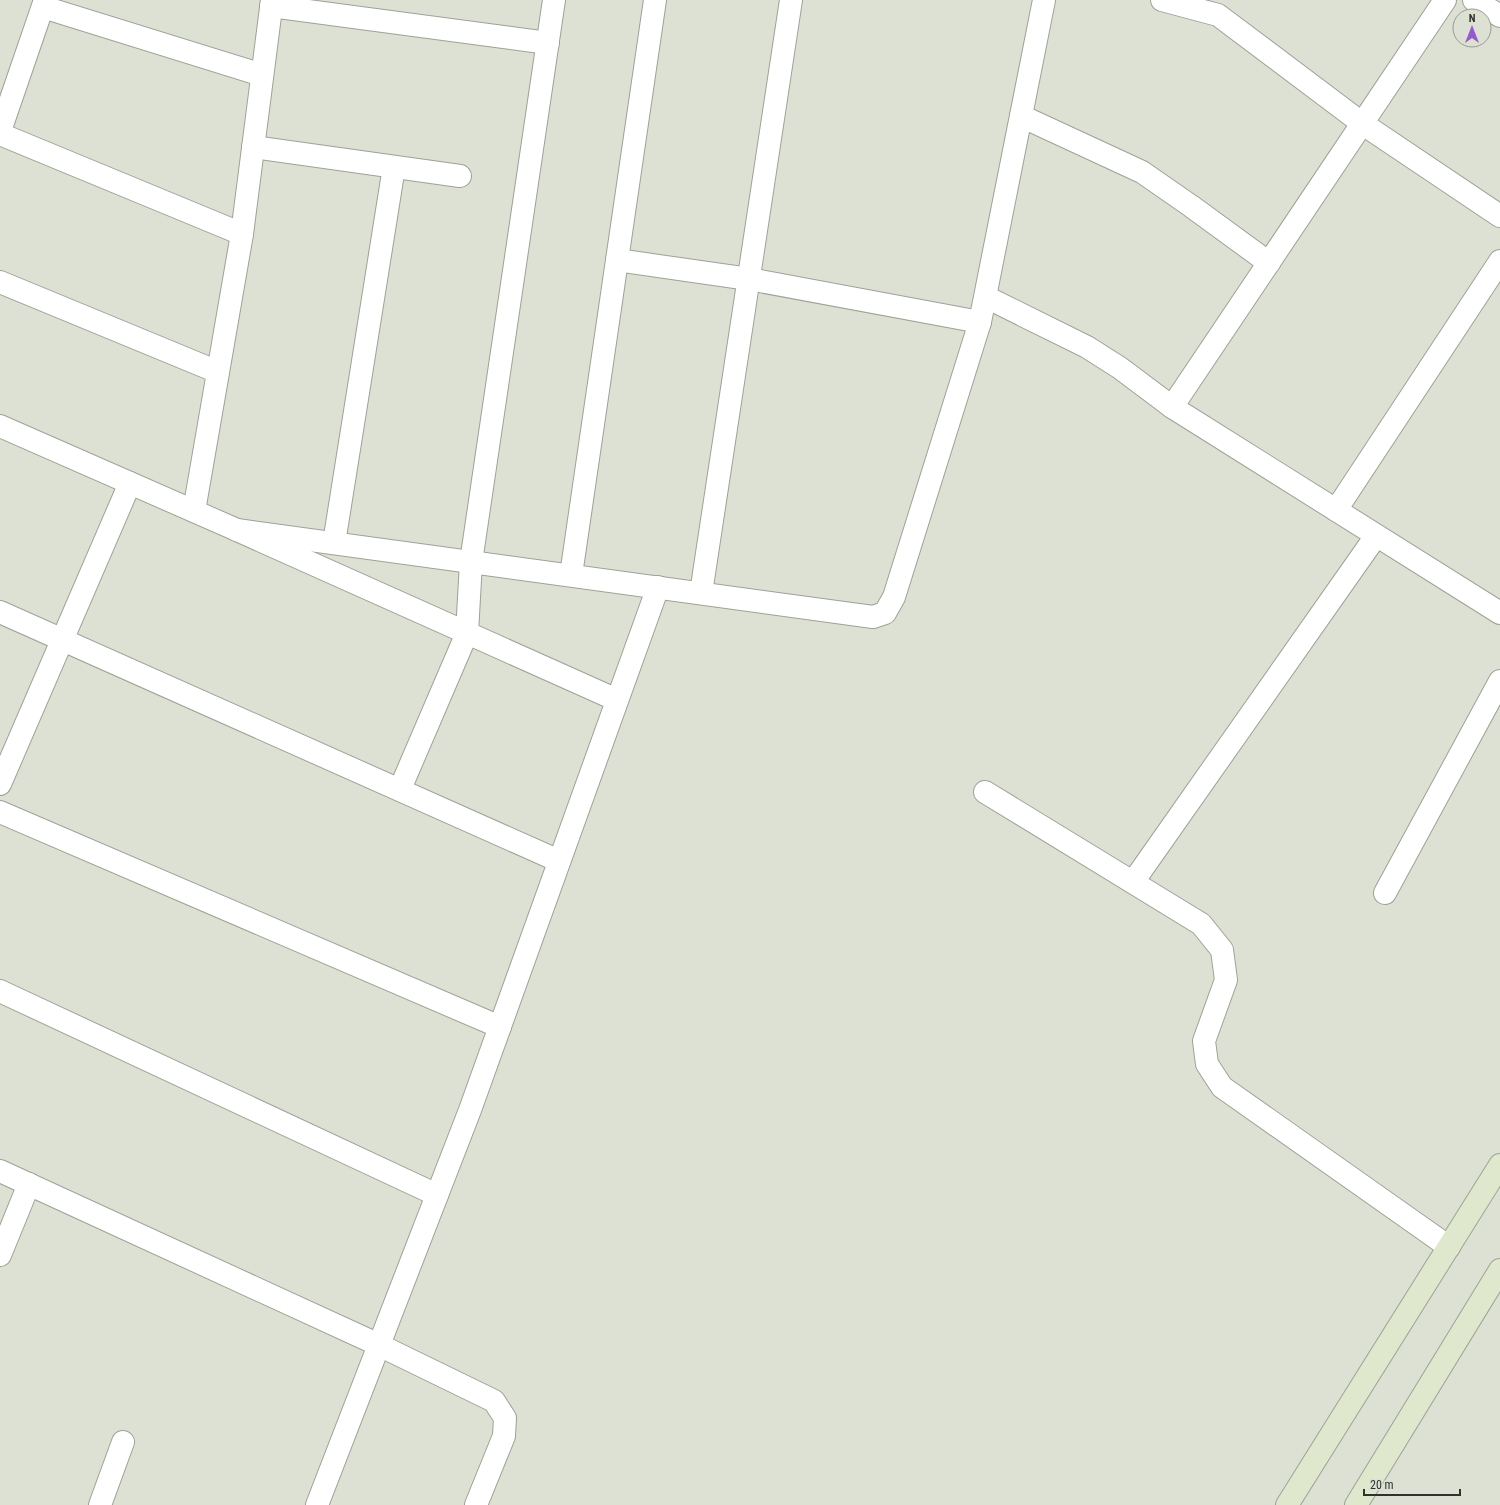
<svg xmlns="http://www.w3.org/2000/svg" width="1500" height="1505" font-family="'Roboto Condensed',sans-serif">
	<rect width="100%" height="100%" fill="#dce1d4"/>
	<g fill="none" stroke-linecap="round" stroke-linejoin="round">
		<defs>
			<g id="street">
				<polyline points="1162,0 1218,15 1363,124 1500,216"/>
				<polyline points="1474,0 1500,16"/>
				<polyline points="271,6 548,43"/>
				<polyline points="43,7 262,75"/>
				<polyline points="1021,116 1142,172 1191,206 1269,263"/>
				<polyline points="0,131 45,0"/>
				<polyline points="0,134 242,234"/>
				<polyline points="253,147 460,176"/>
				<polyline points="617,260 749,279 980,322"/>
				<polyline points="0,282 218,372"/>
				<polyline points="986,297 1087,347 1120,368 1172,407 1500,613"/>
				<polyline points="1172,407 1445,0"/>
				<polyline points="0,426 237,530 617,700"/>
				<polyline points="1336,510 1500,261"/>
				<polyline points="194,511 242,234 272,0"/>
				<polyline points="237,530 873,617 885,613 894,597 980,322 1044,0"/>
				<polyline points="334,543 394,167"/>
				<polyline points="571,575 655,0"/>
				<polyline points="701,593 791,0"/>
				<polyline points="0,612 559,861"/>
				<polyline points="0,784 130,483"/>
				<polyline points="400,789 467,633 471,562 554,0"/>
				<polyline points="985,792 1201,924 1222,950 1226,980 1204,1041 1207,1064 1222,1087 1449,1247"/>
				<polyline points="0,812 500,1027"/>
				<polyline points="1133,882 1376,536"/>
				<polyline points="1385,893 1500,681"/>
				<polyline points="0,991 437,1195"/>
				<polyline points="0,1171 379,1345 494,1401 505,1418 504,1436 476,1505"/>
				<polyline points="0,1255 29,1184"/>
				<polyline points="100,1505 123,1442"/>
				<polyline points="317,1505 470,1110 658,587"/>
			</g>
			<g id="secondary">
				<polyline points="1287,1505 1500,1165"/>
				<polyline points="1356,1505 1500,1270"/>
			</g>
		</defs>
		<use href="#street" stroke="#9da296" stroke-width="24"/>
		<use href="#secondary" stroke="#9da296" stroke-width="24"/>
		<use href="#street" stroke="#fff" stroke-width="22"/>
		<use href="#secondary" stroke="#dfe8cd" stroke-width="22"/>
	</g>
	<g transform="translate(1472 28)"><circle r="19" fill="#dce1d4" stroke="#979b91"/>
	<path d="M0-3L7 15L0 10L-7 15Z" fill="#9559d0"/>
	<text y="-6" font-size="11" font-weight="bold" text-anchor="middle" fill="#30322d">N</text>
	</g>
	<path d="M1364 1489v6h96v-6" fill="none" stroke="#30322d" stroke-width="2"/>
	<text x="1370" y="1489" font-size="12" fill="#30322d" stroke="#dce1d4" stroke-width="3" paint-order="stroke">20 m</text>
</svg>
